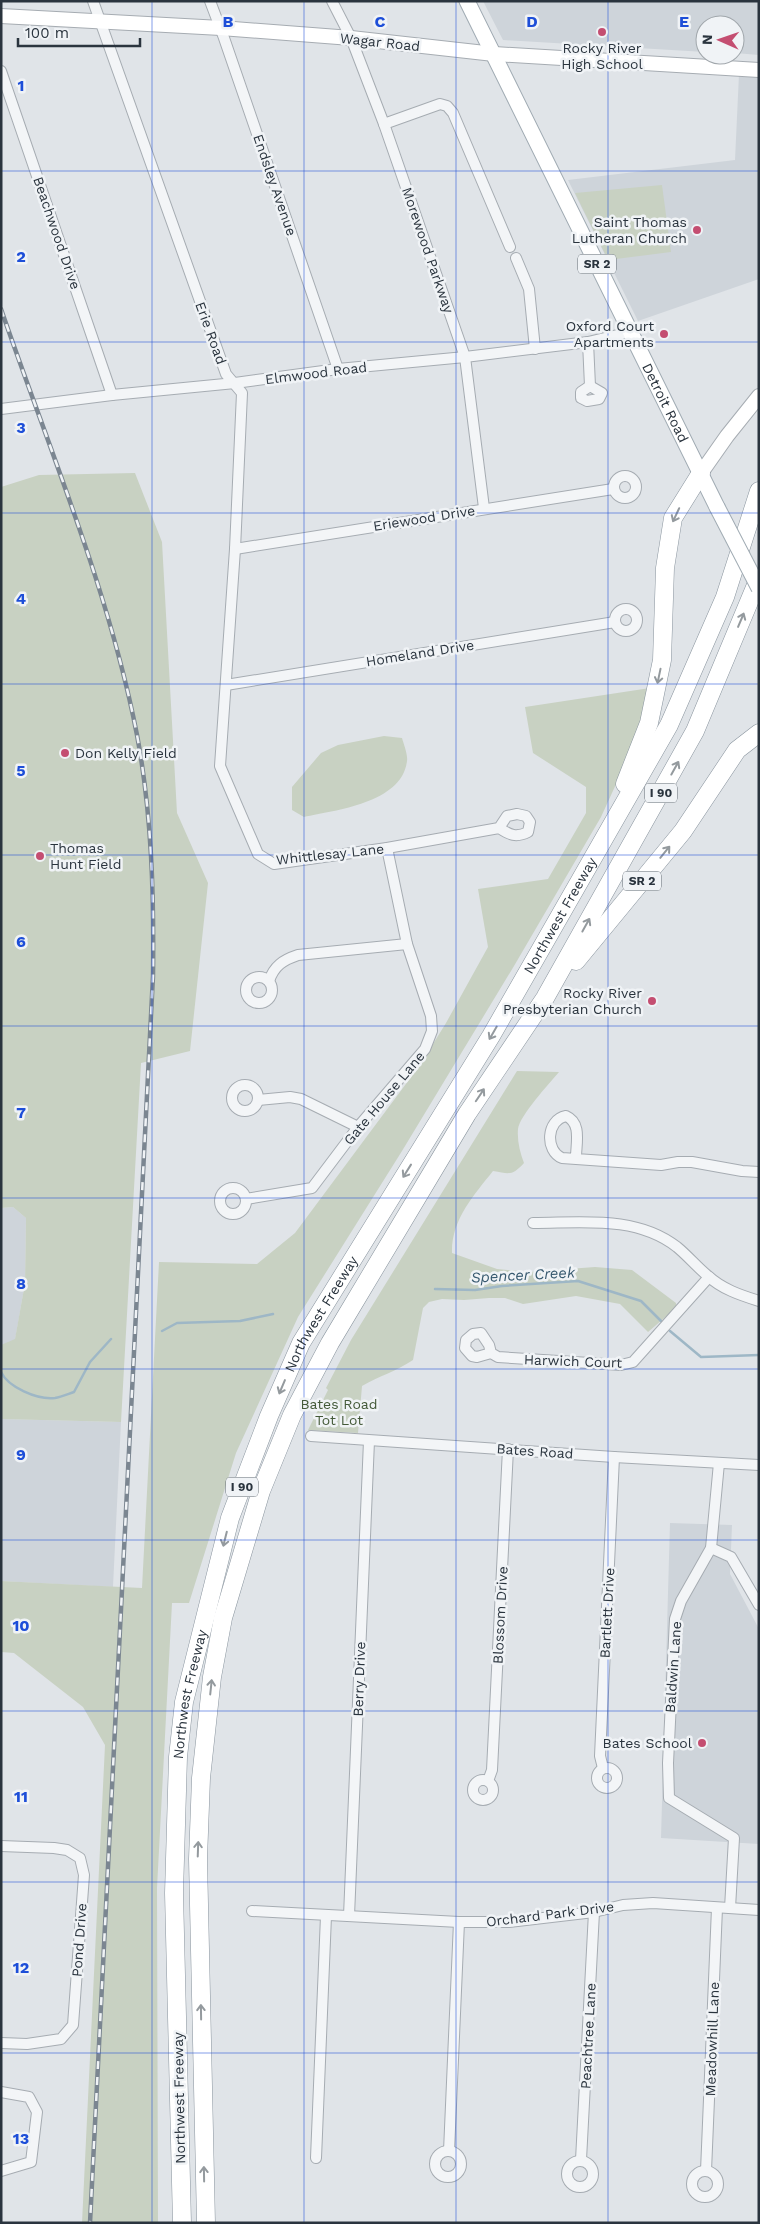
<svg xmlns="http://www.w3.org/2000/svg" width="760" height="2224" font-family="'Work Sans',sans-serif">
	<rect width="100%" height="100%" fill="#e0e4e8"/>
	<g fill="#ced4da">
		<polygon points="483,1 759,1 759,55 735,53 735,25 705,25 705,52 503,40"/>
		<polygon points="739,74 759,76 759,279 638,321 568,180 735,160"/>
		<polygon points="13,1207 26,1218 25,1283 15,1340 4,1346 1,1345 1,1208"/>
		<polygon points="1,1419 121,1422 113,1587 1,1581"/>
		<polygon points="670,1523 732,1525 730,1574 759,1629 759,1844 661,1838"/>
	</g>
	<g fill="#c8d1c2">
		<polygon points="662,185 671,252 608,260 575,193"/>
		<polygon points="135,473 162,542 177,813 208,883 190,1051 141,1063 121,1422 1,1419 1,1345 15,1339 25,1283 26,1218 13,1207 1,1208 1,487 39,475"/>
		<polygon points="650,688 634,745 601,817 514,966 402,1151 298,1317 236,1453 189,1603 172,1603 157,1888 158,2223 82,2223 105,1745 83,1707 14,1653 1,1652 1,1581 142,1588 159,1262 257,1264 295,1233 420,1065 446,1023 488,947 478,889 548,879 586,813 586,787 533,753 525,707"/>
		<path d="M384 736 402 738C404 745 408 755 407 761 402 803 336 810 304 817L292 810V787L321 753 338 745Z"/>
		<path d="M517 1071 559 1072C549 1084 520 1115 518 1129 517 1141 520 1152 524 1163 512 1176 510 1174 493 1171 474 1195 451 1220 452 1253L497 1269 528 1272 595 1267 632 1270 676 1303V1308L648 1332 620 1304 576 1296 523 1304 505 1298H489L464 1300 442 1299 429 1302 423 1308 413 1360C397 1371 379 1376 362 1386L358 1433 308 1430 328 1390 326 1388 351 1340Z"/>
	</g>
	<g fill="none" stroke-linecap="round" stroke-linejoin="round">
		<g stroke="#9eb7c6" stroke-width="2.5">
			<polyline points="435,1289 475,1290 502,1286 578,1281 641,1301 661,1321"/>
			<polyline points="162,1331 177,1323 240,1321 273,1314"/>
			<polyline points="670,1331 701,1357 759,1355"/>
			<path d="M1 1372C8 1387 37 1400 55 1398 61 1397 68 1394 74 1392L90 1362 111 1339"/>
		</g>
		<defs>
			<g id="street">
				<path d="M93 1 226 374 242 393 235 549 220 766 258 854 274 864 387 848 499 828C510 835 516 838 528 832L530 822 526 816 517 814 507 816 499 828"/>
				<polyline points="210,1 224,38 338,369"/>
				<polyline points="332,1 351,38 384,124 465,357 484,508"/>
				<polyline points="1,71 112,395"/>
				<polyline points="384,124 440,104 447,106 453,113 510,247"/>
				<polyline points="516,258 529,289 535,349"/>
				<polyline points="588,342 590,386"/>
				<polygon points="590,386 602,393 599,399 587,401 581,398 581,392"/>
				<polyline points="1,409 112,395 235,383 338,369 465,357 588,342 630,332"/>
				<circle cx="625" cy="487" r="11"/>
				<polyline points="235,549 613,489"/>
				<circle cx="626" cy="620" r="11"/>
				<polyline points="226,685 615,622"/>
				<circle cx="259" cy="990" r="13"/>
				<path d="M269 981C274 966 283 960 298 955L407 944"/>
				<circle cx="245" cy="1098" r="13"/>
				<polyline points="258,1100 290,1097 301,1099 358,1127"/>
				<path d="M576 1158C576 1143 582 1123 566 1116 546 1120 545 1151 562 1158L661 1165 678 1162H692L742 1171 759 1172"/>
				<circle cx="233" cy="1201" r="13"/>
				<polyline points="246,1199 312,1188 358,1127 425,1049 432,1031 431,1016 407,944 387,848"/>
				<path d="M533 1223C582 1223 636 1215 677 1247 688 1256 697 1267 708 1276 722 1289 740 1295 759 1301"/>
				<polyline points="491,1353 477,1357 472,1356 465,1348 466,1340 473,1334 481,1333 489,1345 491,1353 498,1357 621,1365 633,1362 709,1277"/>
				<polyline points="311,1436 614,1457 759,1465"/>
				<polyline points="719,1463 711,1548 681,1601 675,1619 668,1763 669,1798 734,1838 730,1908"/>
				<polyline points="711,1548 731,1557 759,1605"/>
				<circle cx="607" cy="1778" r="10"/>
				<polyline points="603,1768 600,1756 614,1457"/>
				<circle cx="483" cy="1790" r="10"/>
				<polyline points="488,1781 492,1770 508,1449"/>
				<polyline points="1,1846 54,1848 67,1850 80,1858 84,1875 73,2025 61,2039 27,2044 1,2043"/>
				<polyline points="252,1911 459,1922 509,1922 594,1912 623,1905 653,1903 759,1910"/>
				<polyline points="349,1916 369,1441"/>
				<polyline points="1,2092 29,2097 37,2112 31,2162 1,2171"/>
				<circle cx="448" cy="2164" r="13"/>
				<polyline points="449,2151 459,1922"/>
				<polyline points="316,2158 326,1916"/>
				<polyline points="581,2160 594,1912"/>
				<circle cx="580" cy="2174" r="13"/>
				<circle cx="705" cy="2184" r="13"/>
				<polyline points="706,2171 717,1908"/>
			</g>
			<g id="secondary">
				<polyline points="1,16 221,28 351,38 494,54 759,70"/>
				<polyline points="701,473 727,436 759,396"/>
			</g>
			<g id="primary">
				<path id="s1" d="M467 1 717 507"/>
			</g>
			<g id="highway">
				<polyline points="625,784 649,723 662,660 665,568 673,518 701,473"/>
				<polyline points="576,961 683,831 737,750 759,733"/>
				<path id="s2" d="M182 2223 174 1893 178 1757 184 1702 230 1518 269 1416 301 1343 491 1036 669 725 725 597 759 491"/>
				<polyline points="206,2223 198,1859 201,1778 212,1677 223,1618 261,1491 292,1415 330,1343 467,1114 545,998 695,731 759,578"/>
			</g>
		</defs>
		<use href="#street" stroke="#a6acb2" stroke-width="12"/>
		<use href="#secondary" stroke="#a6acb2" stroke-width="16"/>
		<use href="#primary" stroke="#a0abb3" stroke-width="17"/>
		<use href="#highway" stroke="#89949e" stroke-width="19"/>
		<use href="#street" stroke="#f3f5f7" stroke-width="10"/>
		<use href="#secondary" stroke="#fff" stroke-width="14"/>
		<use href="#primary" stroke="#fff" stroke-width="15"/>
		<use href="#highway" stroke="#fff" stroke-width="18"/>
		<defs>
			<path id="rail" d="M1 309C49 449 109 590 137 735 152 815 154 896 153 976L90 2223"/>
		</defs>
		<use href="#rail" stroke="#7b8691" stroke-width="4.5"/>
		<use href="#rail" stroke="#f0f3f6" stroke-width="2.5" stroke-dasharray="8" stroke-linecap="butt"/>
		<defs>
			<polyline id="primary-bridge" points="717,507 759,588"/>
		</defs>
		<use href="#primary-bridge" stroke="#a0abb3" stroke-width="17" stroke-linecap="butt"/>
		<use href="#primary-bridge" stroke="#fff" stroke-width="15"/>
	</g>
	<defs><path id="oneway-shaft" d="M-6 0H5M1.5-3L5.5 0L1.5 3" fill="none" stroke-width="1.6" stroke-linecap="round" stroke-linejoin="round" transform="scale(1.25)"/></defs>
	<g stroke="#949a9e">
		<use href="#oneway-shaft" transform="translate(676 515) rotate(115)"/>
		<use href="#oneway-shaft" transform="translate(741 620) rotate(-67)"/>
		<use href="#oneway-shaft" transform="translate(659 676) rotate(102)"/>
		<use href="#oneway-shaft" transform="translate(675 768) rotate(-61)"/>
		<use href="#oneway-shaft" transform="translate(665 852) rotate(-51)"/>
		<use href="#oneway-shaft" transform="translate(586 925) rotate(-61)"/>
		<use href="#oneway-shaft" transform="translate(493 1033) rotate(120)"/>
		<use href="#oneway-shaft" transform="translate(480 1095) rotate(-56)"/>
		<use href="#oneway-shaft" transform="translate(407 1171) rotate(122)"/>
		<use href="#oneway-shaft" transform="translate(282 1387) rotate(113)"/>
		<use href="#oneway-shaft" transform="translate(225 1539) rotate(104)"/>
		<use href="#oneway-shaft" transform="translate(211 1687) rotate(-84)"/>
		<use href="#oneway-shaft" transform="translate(198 1849) rotate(-88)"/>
		<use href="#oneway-shaft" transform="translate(201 2012) rotate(-91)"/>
		<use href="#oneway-shaft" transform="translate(204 2174) rotate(-91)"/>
	</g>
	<path fill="none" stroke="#1d4ed8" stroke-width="1" stroke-opacity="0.55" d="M152 1V2223M304 1V2223M456 1V2223M608 1V2223M1 171H759M1 342H759M1 513H759M1 684H759M1 855H759M1 1026H759M1 1198H759M1 1369H759M1 1540H759M1 1711H759M1 1882H759M1 2053H759"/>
	<g fill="#c44e71" stroke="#f0f3f6" stroke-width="2">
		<circle cx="602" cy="32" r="5"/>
		<circle cx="697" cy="230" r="5"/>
		<circle cx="664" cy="334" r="5"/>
		<circle cx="65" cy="753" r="5"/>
		<circle cx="40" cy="856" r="5"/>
		<circle cx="652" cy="1001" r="5"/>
		<circle cx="702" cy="1743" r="5"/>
	</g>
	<g text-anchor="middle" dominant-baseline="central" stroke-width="5" stroke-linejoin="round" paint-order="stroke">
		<g fill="#f0f3f6" stroke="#656d75" stroke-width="1">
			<rect x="578" y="254.5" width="38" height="19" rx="4"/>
			<rect x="645" y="783.5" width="32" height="19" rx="4"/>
			<rect x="623" y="871.5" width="38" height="19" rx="4"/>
			<rect x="226" y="1477.5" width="32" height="19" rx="4"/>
		</g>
		<g font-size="12" font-weight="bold" fill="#2a343e">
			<text x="597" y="264">SR 2</text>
			<text x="661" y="793">I 90</text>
			<text x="642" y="881">SR 2</text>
			<text x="242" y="1487">I 90</text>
		</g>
		<g font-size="14" fill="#2a343e" stroke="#f0f3f6">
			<text transform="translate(380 42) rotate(6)">Wagar Road</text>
			<text transform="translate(275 185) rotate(71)">Endsley Avenue</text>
			<text transform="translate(57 233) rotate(71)">Beachwood Drive</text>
			<text transform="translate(428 250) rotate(71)">Morewood Parkway</text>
			<text transform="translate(211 333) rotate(70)">Erie Road</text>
			<text transform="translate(316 373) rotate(-7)">Elmwood Road</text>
			<text stroke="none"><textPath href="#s1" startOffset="448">Detroit Road</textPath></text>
			<text transform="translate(424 518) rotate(-9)">Eriewood Drive</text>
			<text transform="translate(420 653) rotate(-9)">Homeland Drive</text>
			<text transform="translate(330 854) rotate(-6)">Whittlesay Lane</text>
			<text stroke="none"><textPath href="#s2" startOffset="1400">Northwest Freeway</textPath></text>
			<text transform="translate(384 1098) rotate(-50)">Gate House Lane</text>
			<text stroke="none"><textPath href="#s2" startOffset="935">Northwest Freeway</textPath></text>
			<text transform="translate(573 1361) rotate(2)">Harwich Court</text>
			<text transform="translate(535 1451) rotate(4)">Bates Road</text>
			<text transform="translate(607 1613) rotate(-87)">Bartlett Drive</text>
			<text transform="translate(500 1615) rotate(-87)">Blossom Drive</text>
			<text transform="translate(673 1667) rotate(-86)">Baldwin Lane</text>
			<text transform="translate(359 1679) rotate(-88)">Berry Drive</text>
			<text stroke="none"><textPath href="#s2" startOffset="530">Northwest Freeway</textPath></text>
			<text transform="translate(550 1914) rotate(-7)">Orchard Park Drive</text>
			<text transform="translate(79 1940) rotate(-86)">Pond Drive</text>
			<text transform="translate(588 2036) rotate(-87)">Peachtree Lane</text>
			<text transform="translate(712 2039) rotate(-88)">Meadowhill Lane</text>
			<text transform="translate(179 2098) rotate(-91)">Northwest Freeway</text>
		</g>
		<g font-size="14" fill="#2a343e" stroke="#f0f3f6" text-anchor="end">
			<text x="602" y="48" text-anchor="middle">Rocky River<tspan x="602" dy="16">High School</tspan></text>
			<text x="687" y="222">Saint Thomas<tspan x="687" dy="16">Lutheran Church</tspan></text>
			<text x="654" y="326">Oxford Court<tspan x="654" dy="16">Apartments</tspan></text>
			<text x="75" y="753" text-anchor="start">Don Kelly Field</text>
			<text x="50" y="848" text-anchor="start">Thomas<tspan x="50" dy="16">Hunt Field</tspan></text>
			<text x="642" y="993">Rocky River<tspan x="642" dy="16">Presbyterian Church</tspan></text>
			<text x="692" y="1743">Bates School</text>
		</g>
		<g font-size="14" fill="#435938" stroke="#f0f3f6">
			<text x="339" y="1404">Bates Road<tspan x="339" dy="16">Tot Lot</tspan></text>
		</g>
		<g font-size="15" font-style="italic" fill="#37596f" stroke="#f0f3f6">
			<text transform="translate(523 1275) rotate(-3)">Spencer Creek</text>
		</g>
	</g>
	<g font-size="16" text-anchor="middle" font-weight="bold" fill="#1d4ed8" stroke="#f0f3f6" stroke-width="5" stroke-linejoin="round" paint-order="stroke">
		<text x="228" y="27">B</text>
		<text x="380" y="27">C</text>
		<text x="532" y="27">D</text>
		<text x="684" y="27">E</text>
		<text x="21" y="91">1</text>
		<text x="21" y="262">2</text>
		<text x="21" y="433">3</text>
		<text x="21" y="604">4</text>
		<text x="21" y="776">5</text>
		<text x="21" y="947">6</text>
		<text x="21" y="1118">7</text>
		<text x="21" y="1289">8</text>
		<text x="21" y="1460">9</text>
		<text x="21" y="1631">10</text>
		<text x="21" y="1802">11</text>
		<text x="21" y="1973">12</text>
		<text x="21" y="2144">13</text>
	</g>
	<rect width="760" height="2224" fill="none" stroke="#2a343e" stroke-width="5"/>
	<g transform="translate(720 40) rotate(272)"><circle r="24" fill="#f0f3f6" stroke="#a1a7ac"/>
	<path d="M0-4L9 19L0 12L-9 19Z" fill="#c44e71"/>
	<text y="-8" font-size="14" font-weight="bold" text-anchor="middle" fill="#2a343e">N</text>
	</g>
	<path d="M18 38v8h122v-8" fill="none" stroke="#2a343e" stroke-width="2.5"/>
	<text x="25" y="38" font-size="15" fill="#2a343e" stroke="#f0f3f6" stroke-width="4" paint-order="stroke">100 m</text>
</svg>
